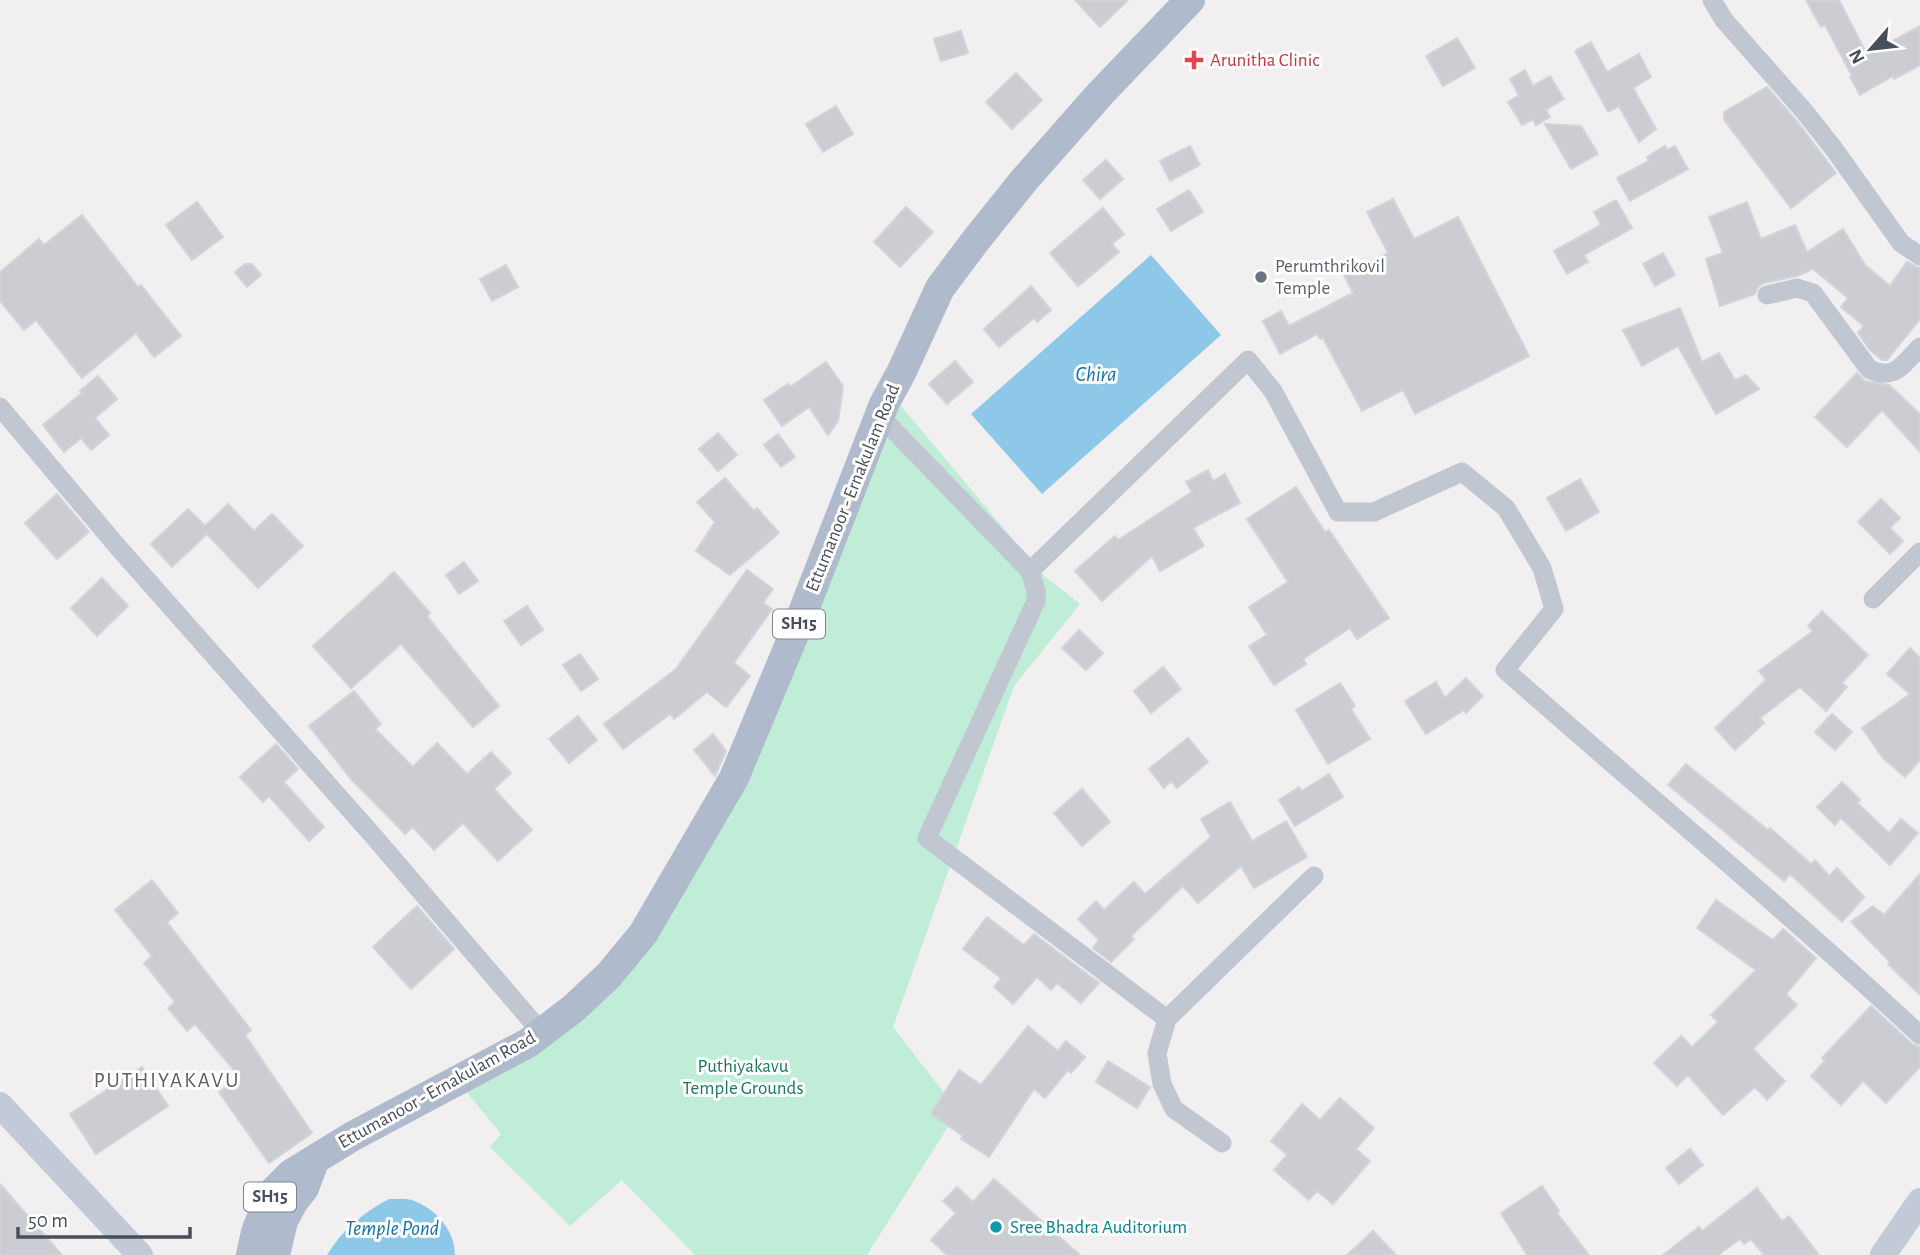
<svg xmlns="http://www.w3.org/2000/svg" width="1920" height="1255" font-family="'Alegreya Sans',sans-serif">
	<rect width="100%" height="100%" fill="#f1efef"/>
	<polygon fill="#bfedd7" points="896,400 1042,574 1080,604 1014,686 893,1027 958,1111 867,1255 695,1255 622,1180 570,1226 490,1147 501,1134 465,1090 649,942"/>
	<g fill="#8ec8e8">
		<polygon points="1151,255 1221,335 1042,494 971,414"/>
		<path d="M389 1199C396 1199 405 1198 412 1200 435 1208 455 1230 455 1255H327C342 1230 364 1212 389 1199Z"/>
	</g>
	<g fill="#cccdd3" stroke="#d3d4da" stroke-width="2">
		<polygon points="1075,0 1128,0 1100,27"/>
		<polygon points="1806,0 1839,0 1867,55 1920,26 1920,65 1894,79 1893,76 1860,95 1850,77 1852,76 1825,25 1821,27"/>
		<polygon points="961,31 968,53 941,61 934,39"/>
		<polygon points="1457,38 1475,68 1443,86 1426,56"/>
		<polygon points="1591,42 1607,72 1639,54 1651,77 1633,88 1656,129 1639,142 1619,106 1608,112 1575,51"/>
		<polygon points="1525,70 1533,86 1550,76 1564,99 1546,110 1550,117 1536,125 1533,119 1522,125 1508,102 1519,95 1510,79"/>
		<polygon points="1016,73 1042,100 1012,129 986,102"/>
		<polygon points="1767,87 1795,119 1836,173 1791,208 1724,120 1724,112"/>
		<polygon points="836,106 853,134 823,152 806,124"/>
		<polygon points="1545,124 1581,126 1598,154 1571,169"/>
		<polygon points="1190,146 1200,165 1170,181 1160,161"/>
		<polygon points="1665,146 1667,150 1675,146 1688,169 1630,201 1617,178 1649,161 1647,157"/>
		<polygon points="1106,160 1123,179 1100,199 1083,180"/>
		<polygon points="1189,190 1203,212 1171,231 1157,209"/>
		<polygon points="1393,199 1414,239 1458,217 1529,356 1415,414 1403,390 1362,411 1323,338 1320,339 1317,334 1280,354 1263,321 1281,311 1289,326 1353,293 1344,275 1388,253 1367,212"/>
		<polygon points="1616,200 1632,228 1584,255 1588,262 1567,274 1554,251 1601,225 1594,212"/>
		<polygon points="197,202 223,237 192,260 166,225"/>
		<polygon points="1747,202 1761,239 1795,225 1807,252 1843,229 1865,265 1890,286 1907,262 1920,268 1920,319 1887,360 1882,360 1870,350 1858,333 1864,326 1841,307 1848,298 1813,269 1797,276 1764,283 1758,287 1755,294 1720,306 1706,259 1723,253 1709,217"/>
		<polygon points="906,207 933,232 900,267 874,242"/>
		<polygon points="1103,208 1124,234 1112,244 1119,252 1078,286 1050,253"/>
		<polygon points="82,215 138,287 141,285 181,336 154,357 136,333 82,378 36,320 24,330 0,301 0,272 39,239 44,245"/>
		<polygon points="1663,253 1675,275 1655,286 1643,264"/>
		<polygon points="245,264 252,264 261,275 247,287 235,272"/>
		<polygon points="506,265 518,287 492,301 480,279"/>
		<polygon points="1031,286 1051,310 1037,322 1034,318 999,347 984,329"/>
		<polygon points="1680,308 1702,362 1719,353 1735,380 1746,375 1759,389 1716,414 1678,346 1642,366 1623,330"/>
		<polygon points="955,361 973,382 947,404 929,384"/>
		<polygon points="826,362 843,386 838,421 828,435 809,407 782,426 764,400 788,384 790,387"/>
		<polygon points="1857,373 1865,381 1889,385 1920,414 1920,452 1882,410 1847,447 1815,417"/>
		<polygon points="98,376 117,399 95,418 109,435 91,450 81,438 64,452 43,425 82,393 80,391"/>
		<polygon points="718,433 737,455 718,471 699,449"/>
		<polygon points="778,434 795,457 781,467 764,445"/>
		<polygon points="1208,470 1213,481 1225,474 1240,503 1193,528 1204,546 1160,571 1152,556 1102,601 1075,571 1115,536 1118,540 1192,492 1186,482"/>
		<polygon points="725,478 754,511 757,508 779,533 730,575 696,551 715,522 697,502"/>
		<polygon points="1580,479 1599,512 1566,531 1547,498"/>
		<polygon points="1296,487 1325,532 1329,530 1389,618 1357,639 1350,628 1303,659 1306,664 1274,685 1249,646 1267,635 1249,607 1288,582 1247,519"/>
		<polygon points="57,494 89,532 57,559 25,523"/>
		<polygon points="1881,499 1900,518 1890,528 1903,541 1890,554 1858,522"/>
		<polygon points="228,504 254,531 272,514 303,546 258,588 207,534 172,567 151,544 188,509 205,526"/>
		<polygon points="464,562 478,581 459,594 446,575"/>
		<polygon points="747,570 773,589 763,603 772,609 734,663 750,676 726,707 707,692 674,719 670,714 623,749 604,724 676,669"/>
		<polygon points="394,572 430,613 427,616 499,706 473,727 401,644 351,688 313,646"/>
		<polygon points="102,578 128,606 97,636 71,608"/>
		<polygon points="527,606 543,630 521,645 504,621"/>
		<polygon points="1822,611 1868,655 1842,683 1847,687 1826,711 1800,687 1760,718 1764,723 1735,750 1715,728 1766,680 1759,671 1813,631 1808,626"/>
		<polygon points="1079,630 1103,653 1086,670 1062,648"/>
		<polygon points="1910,648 1920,658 1920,760 1905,777 1883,758 1862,728 1910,694 1887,674"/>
		<polygon points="580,654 598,679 581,691 563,665"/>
		<polygon points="1163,667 1181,689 1151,713 1134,691"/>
		<polygon points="1466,678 1483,696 1466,713 1464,710 1426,734 1405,701 1436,682 1445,698"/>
		<polygon points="1340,683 1355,706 1351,709 1370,739 1328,764 1296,710"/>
		<polygon points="354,691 381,724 375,729 413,767 437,743 467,774 491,752 511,773 494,789 532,830 498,861 463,823 434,850 413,827 405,834 351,779 309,726"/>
		<polygon points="1832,714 1852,732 1835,750 1815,732"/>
		<polygon points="578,716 597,740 569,763 549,739"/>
		<polygon points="713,734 726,751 715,776 694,750"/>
		<polygon points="1188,738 1208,762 1177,788 1171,781 1164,788 1149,769"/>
		<polygon points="276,744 298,769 284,782 324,827 309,841 269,796 263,802 240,777"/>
		<polygon points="1686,764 1768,830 1770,828 1811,864 1815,860 1829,876 1837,868 1864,897 1842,922 1790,874 1784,881 1668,785"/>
		<polygon points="1329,774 1343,797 1295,826 1279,800 1299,787 1302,791"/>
		<polygon points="1842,782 1860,800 1857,803 1889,833 1901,819 1918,833 1890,865 1841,818 1835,825 1817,807"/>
		<polygon points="1082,789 1110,822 1082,846 1054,813"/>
		<polygon points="1230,802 1252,841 1286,821 1307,857 1254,888 1241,866 1198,903 1183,886 1131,936 1134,939 1111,962 1093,948 1099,940 1078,919 1096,901 1104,910 1134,882 1145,894 1211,837 1201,819"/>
		<polygon points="1920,874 1920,995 1888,964 1890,962 1851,922 1873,906 1884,915"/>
		<polygon points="152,880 178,913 167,922 251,1030 245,1035 312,1133 269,1163 219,1092 240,1077 195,1024 187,1031 168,1008 175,1002 144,963 152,956 115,910"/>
		<polygon points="1716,900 1773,940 1783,929 1816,958 1786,994 1797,1005 1753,1049 1785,1081 1767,1100 1755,1087 1723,1115 1688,1075 1677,1086 1654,1063 1681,1036 1692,1047 1718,1022 1711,1015 1756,970 1697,928"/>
		<polygon points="417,906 454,949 411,989 373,947"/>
		<polygon points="987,917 1024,945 1034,934 1099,983 1081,1003 1057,983 1051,990 1037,977 1013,1004 994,987 1001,978 963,949"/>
		<polygon points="1871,1006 1912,1044 1920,1047 1920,1067 1886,1103 1863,1081 1841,1105 1811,1076 1825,1061 1822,1058"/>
		<polygon points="1028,1026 1058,1051 1066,1041 1085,1057 1071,1073 1068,1070 1045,1098 1034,1089 989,1157 961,1139 963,1136 931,1114 959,1070 981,1085"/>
		<polygon points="1108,1061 1150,1087 1137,1108 1096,1082"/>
		<polygon points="142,1067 168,1106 96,1154 70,1114"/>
		<polygon points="1340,1098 1374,1128 1356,1149 1370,1161 1333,1204 1317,1191 1309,1200 1274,1170 1287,1155 1271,1141 1302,1104 1320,1120"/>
		<polygon points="1690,1149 1703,1165 1679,1184 1666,1168"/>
		<polygon points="994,1179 1080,1255 947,1255 931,1240 956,1213 943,1201 957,1187 973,1202"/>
		<polygon points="0,1184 62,1255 0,1255"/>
		<polygon points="1542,1186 1559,1211 1557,1213 1589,1255 1527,1255 1501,1213"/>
		<polygon points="1757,1188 1782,1221 1789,1216 1819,1255 1764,1255 1751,1239 1744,1244 1740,1239 1718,1255 1663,1255 1699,1227 1702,1231"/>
		<polygon points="1373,1231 1396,1255 1347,1255"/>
	</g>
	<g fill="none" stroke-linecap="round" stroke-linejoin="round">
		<g stroke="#c0c7d0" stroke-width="19">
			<polyline points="1712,0 1724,20 1804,111 1834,149 1901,243 1920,256"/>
			<path d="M1767 295 1797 288 1813 293 1869 369C1895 381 1902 365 1920 347"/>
			<polyline points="0,407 117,546 376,839 542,1033"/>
			<polyline points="880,416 1030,571 1036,591 1036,601 927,838 1167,1019"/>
			<path d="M1030 571 1248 360 1273 391 1338 512H1374L1462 472 1506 508 1542 568 1554 609 1505 670C1643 792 1785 909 1920 1035"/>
			<polyline points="1873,599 1920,552"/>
			<polyline points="1222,1143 1174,1109 1162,1084 1157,1053 1167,1019 1314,876"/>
		</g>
		<g stroke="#c2c9d7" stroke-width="26">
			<polyline points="0,1105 140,1255"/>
			<polyline points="1883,1255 1920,1201"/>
		</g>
		<g stroke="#afbacc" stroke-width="30">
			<polyline points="251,1255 256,1232 271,1194 291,1174 353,1136 528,1043 574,1008 609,975 643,934 734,778 800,620 884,404 901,373 940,288 976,240 1025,179 1100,94 1190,0"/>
			<polyline points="275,1255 283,1221 293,1202 304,1188 312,1167"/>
		</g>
	</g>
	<path fill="#e0444e" stroke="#fff" stroke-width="2.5" d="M1190.5 49.5h7v7h7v7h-7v7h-7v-7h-7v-7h7z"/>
	<circle fill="#6b7280" stroke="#fff" stroke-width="2.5" cx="1261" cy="277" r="7"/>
	<circle fill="#0f9aa8" stroke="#fff" stroke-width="2.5" cx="996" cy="1227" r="7"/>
	<g text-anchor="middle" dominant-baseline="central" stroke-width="6" stroke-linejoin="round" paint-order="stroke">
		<g fill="#fff" stroke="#7f848c" stroke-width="2">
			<rect x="773" y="609.5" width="52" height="29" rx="5"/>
			<rect x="244" y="1182.5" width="52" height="29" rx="5"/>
		</g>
		<g font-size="18" font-weight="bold" fill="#484f5b">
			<text x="799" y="624">SH15</text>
			<text x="270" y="1197">SH15</text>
		</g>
		<g font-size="19" fill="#be3a42" stroke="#fff" text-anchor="start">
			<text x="1210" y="60">Arunitha Clinic</text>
		</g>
		<g font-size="19" fill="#5b616d" stroke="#fff" text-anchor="start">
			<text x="1275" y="266">Perumthrikovil<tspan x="1275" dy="22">Temple</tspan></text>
		</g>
		<g font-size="19" fill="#484f5b" stroke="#fff">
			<text transform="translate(853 488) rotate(-68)">Ettumanoor - Ernakulam Road</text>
			<text transform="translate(437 1090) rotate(-29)">Ettumanoor - Ernakulam Road</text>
		</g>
		<g font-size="19" fill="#1b7958" stroke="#fff">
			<text x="743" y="1066">Puthiyakavu<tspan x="743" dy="22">Temple Grounds</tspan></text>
		</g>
		<g font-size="19" fill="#0d838f" stroke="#fff" text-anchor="start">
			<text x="1010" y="1227">Sree Bhadra Auditorium</text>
		</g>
		<g font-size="21" font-style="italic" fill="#136fa3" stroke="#fff">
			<text x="1096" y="374">Chira</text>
			<text x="392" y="1228">Temple Pond</text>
		</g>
		<g font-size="21" letter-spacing="2" fill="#5b5e63" stroke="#fff">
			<text x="167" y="1080">PUTHIYAKAVU</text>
		</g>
	</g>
	<g transform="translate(1871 49) rotate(242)" stroke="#ffffff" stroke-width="5" paint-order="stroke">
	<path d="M0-5L12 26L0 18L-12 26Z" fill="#484f5b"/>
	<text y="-10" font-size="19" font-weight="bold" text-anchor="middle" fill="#484f5b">N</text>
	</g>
	<path d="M18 1227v10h172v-10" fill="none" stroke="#484f5b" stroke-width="3.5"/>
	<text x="28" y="1227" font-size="21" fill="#484f5b" stroke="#ffffff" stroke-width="5" paint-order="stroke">50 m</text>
</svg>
